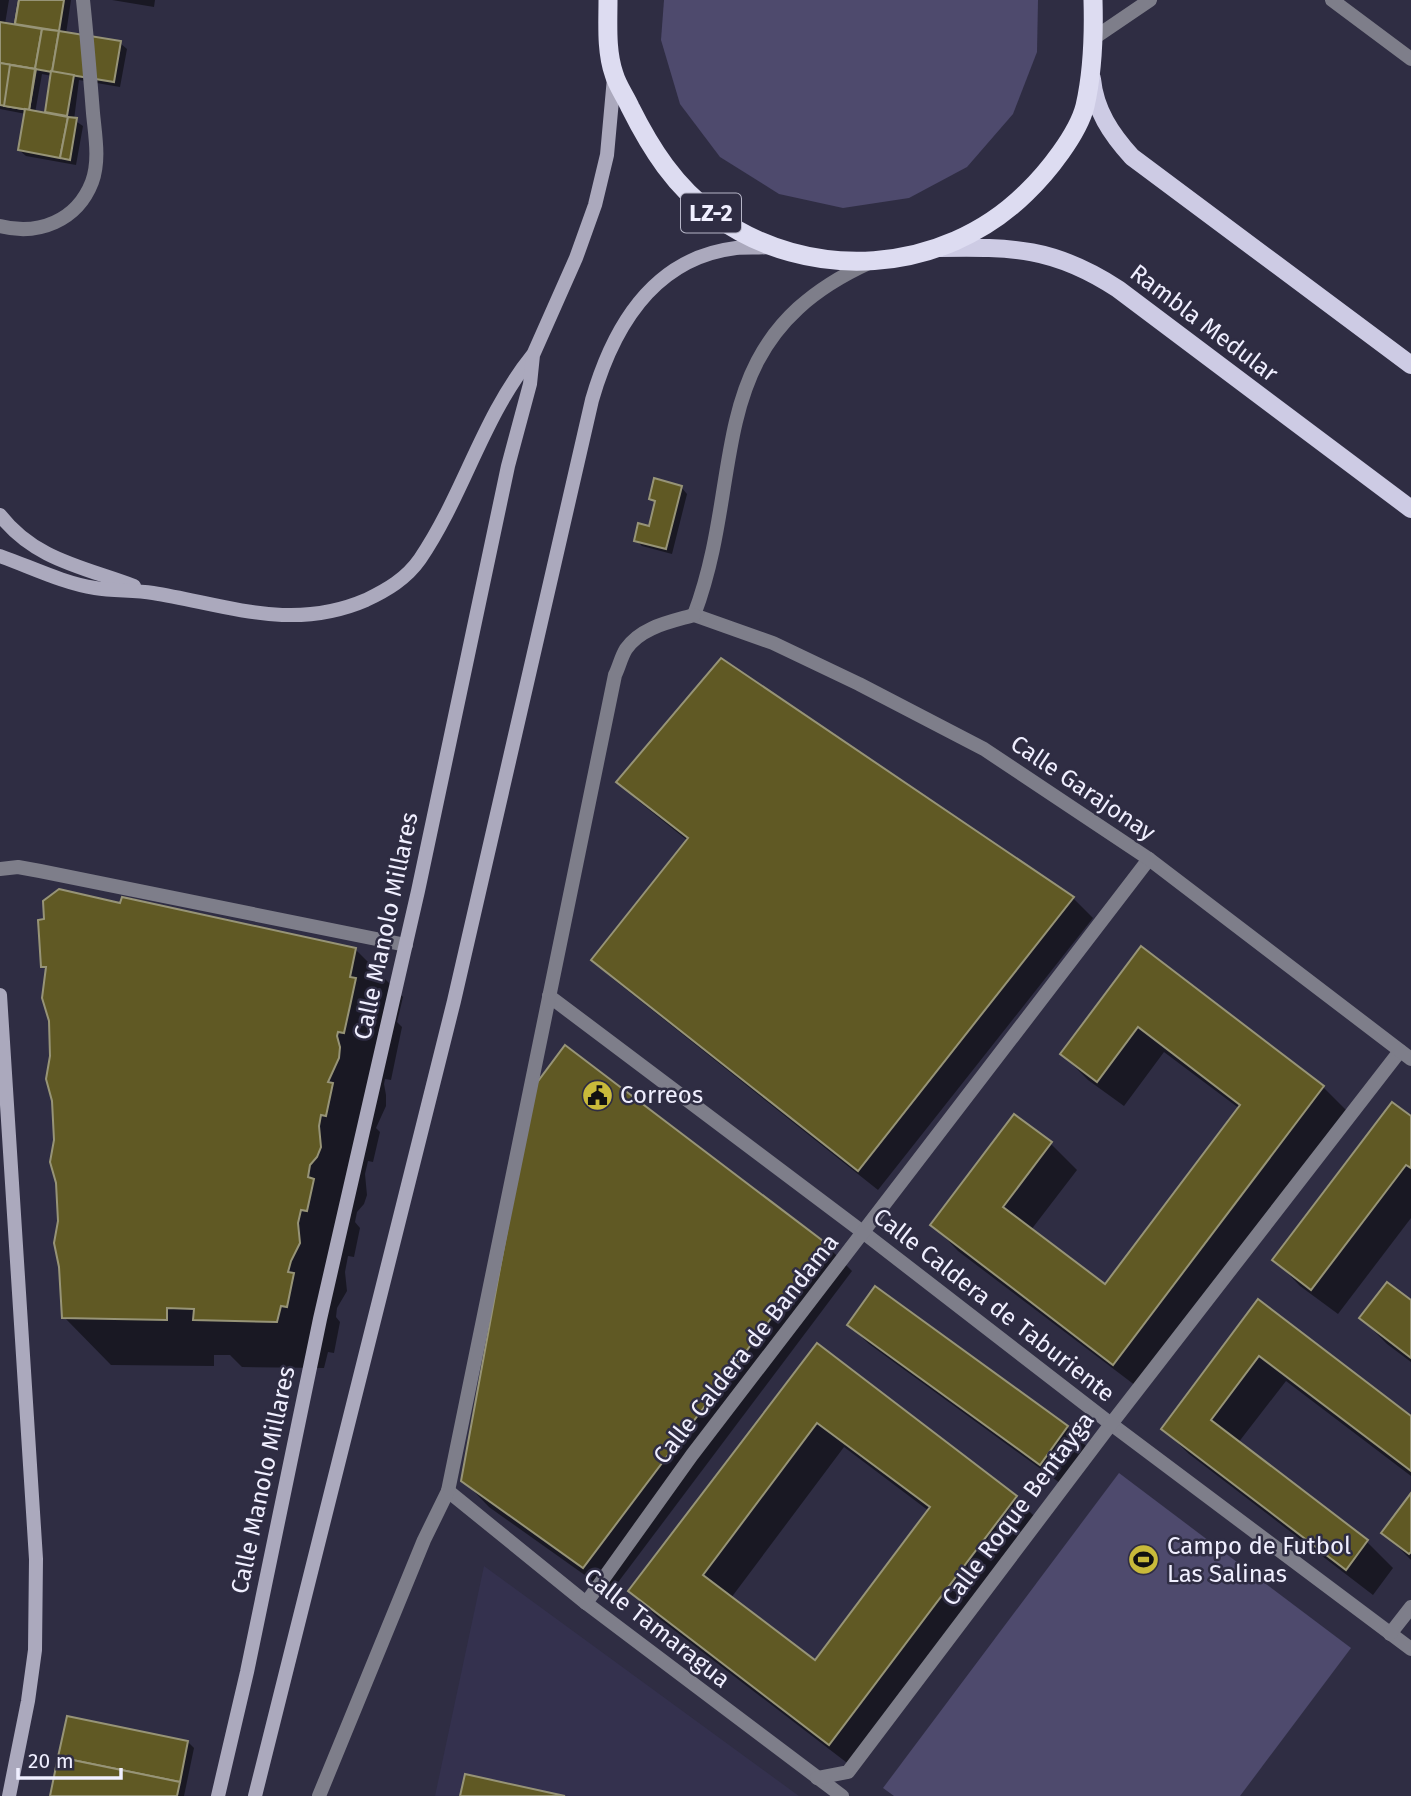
<svg xmlns="http://www.w3.org/2000/svg" width="1411" height="1796" font-family="'Fira Sans',sans-serif">
	<rect width="100%" height="100%" fill="#2f2d43"/>
	<polygon fill="#34314e" points="484,1566 799,1796 435,1796"/>
	<g fill="#4e4a6d">
		<polygon points="664,0 1038,0 1037,52 1013,114 967,167 909,198 843,208 779,194 720,157 680,104 661,40"/>
		<polygon points="1119,1473 1351,1648 1240,1796 894,1796 883,1788"/>
	</g>
	<g fill="#0007" fill-rule="evenodd">
		<path d="M0 0H9L5 24 16 26 20 0H71L66 34 120 43 127 49 120 87 79 80 74 120 83 126 76 165 26 156 19 150 26 114 0 109ZM42 74 52 76 46 115 35 113Z"/>
		<polygon points="112,0 155,0 154,7"/>
		<polygon points="681,487 687,494 672,554 642,546 636,540 650,528 656,504 651,498"/>
		<polygon points="618,781 1073,898 1093,918 878,1190 613,979 594,960 688,841 638,801"/>
		<polygon points="1142,948 1323,1087 1349,1113 1140,1389 958,1251 933,1225 1015,1116 1051,1144 1077,1170 1031,1230 1105,1287 1240,1109 1164,1052 1124,1106 1088,1080 1062,1054"/>
		<polygon points="355,949 403,997 397,1022 402,1027 391,1080 385,1079 384,1084 386,1095 386,1106 376,1128 380,1132 373,1162 368,1161 365,1174 367,1195 364,1204 357,1212 355,1222 360,1228 354,1257 348,1256 345,1272 347,1291 337,1308 336,1317 340,1322 334,1353 328,1352 324,1368 242,1367 230,1355 214,1355 214,1366 111,1365 64,1317 47,971 42,966"/>
		<polygon points="1411,1119 1411,1218 1338,1314 1300,1286 1275,1260"/>
		<polygon points="826,1245 852,1271 610,1593 489,1507 463,1480"/>
		<polygon points="1258,1302 1411,1418 1411,1476 1286,1381 1238,1443 1367,1542 1393,1568 1373,1595 1189,1454 1163,1429"/>
		<polygon points="1411,1303 1411,1362 1387,1344 1361,1318"/>
		<polygon points="849,1325 1067,1427 1087,1447 1060,1483 869,1344"/>
		<path d="M817 1345 1016 1498 1042 1524 855 1769 657 1617 631 1591ZM844 1447 929 1511 815 1662 731 1598Z"/>
		<polygon points="1411,1496 1411,1560 1383,1532"/>
		<polygon points="188,1742 194,1748 184,1796 52,1796"/>
	</g>
	<g fill="#605924" stroke="#979477" stroke-width="2" fill-rule="evenodd">
		<polygon points="19,0 44,0 39,27 15,23"/>
		<polygon points="19,0 64,0 59,31 15,24"/>
		<polygon points="0,22 42,29 35,69 0,63"/>
		<polygon points="42,29 59,31 52,72 35,69"/>
		<polygon points="59,31 121,41 114,82 52,72"/>
		<polygon points="0,63 36,69 29,110 0,105"/>
		<polygon points="10,65 35,69 29,110 4,106"/>
		<polygon points="51,71 74,75 67,116 45,112"/>
		<polygon points="25,109 68,117 60,158 18,150"/>
		<polygon points="68,117 77,118 70,160 60,158"/>
		<polygon points="654,478 682,486 666,549 634,541 638,523 649,526 655,501 649,499"/>
		<polygon points="721,658 1074,897 858,1171 591,960 688,838 616,782"/>
		<polygon points="59,889 120,903 122,897 356,948 350,977 356,978 350,1006 344,1033 338,1032 337,1036 340,1047 339,1058 328,1082 333,1083 326,1116 321,1115 319,1126 321,1147 317,1157 310,1165 308,1177 314,1179 307,1211 301,1210 298,1223 300,1243 291,1261 288,1272 294,1273 287,1307 281,1306 277,1322 193,1320 194,1309 167,1308 167,1320 62,1318 59,1267 54,1243 58,1221 56,1183 50,1162 54,1140 52,1101 46,1079 50,1056 49,1021 42,998 46,967 41,967 38,920 44,919 43,901"/>
		<polygon points="1141,946 1324,1086 1113,1365 930,1225 1014,1114 1052,1142 1003,1207 1105,1284 1240,1105 1138,1027 1097,1082 1060,1054"/>
		<polygon points="565,1045 827,1244 583,1568 461,1481 533,1088"/>
		<polygon points="1392,1102 1411,1116 1411,1168 1406,1165 1311,1290 1272,1260"/>
		<polygon points="1387,1282 1411,1300 1411,1358 1359,1318"/>
		<polygon points="875,1286 1068,1426 1040,1465 847,1325"/>
		<polygon points="1258,1299 1411,1416 1411,1471 1259,1356 1211,1420 1368,1540 1346,1570 1161,1429"/>
		<path d="M817 1343 1017 1496 829 1745 628 1591ZM817 1423 930 1507 815 1660 703 1575Z"/>
		<polygon points="1411,1493 1411,1552 1409,1554 1381,1533"/>
		<polygon points="67,1716 188,1741 180,1782 58,1757"/>
		<polygon points="58,1757 180,1782 177,1796 50,1796"/>
		<polygon points="465,1774 565,1796 460,1796"/>
	</g>
	<g fill="none" stroke-linecap="round" stroke-linejoin="round">
		<path stroke="#7e7e8a" stroke-width="14" d="M0 226C38 236 77 221 92 182 100 160 95 135 93 113 90 75 87 37 83 0"/>
		<polyline stroke="#7e7e8a" stroke-width="14" points="0,869 18,867 40,871 406,945"/>
		<g stroke="#7e7e8a" stroke-width="14">
			<polyline points="1332,0 1411,59"/>
			<polyline points="1094,38 1150,0"/>
			<polyline points="549,996 864,1233 1111,1424 1411,1649"/>
			<polyline points="448,1491 586,1603 842,1796"/>
			<polyline points="586,1603 692,1455 1149,859"/>
			<polyline points="1390,1634 1411,1607"/>
			<polyline points="817,1778 848,1772 1111,1424 1400,1051"/>
		</g>
		<g stroke="#7e7e8a" stroke-width="14">
			<polyline points="694,615 773,643 859,684 984,749 1149,859 1411,1059"/>
			<path d="M694 615C748 472 698 341 869 263"/>
			<path d="M319 1796 424 1540 448 1491 615 675C619 667 621 657 626 649 641 627 670 622 694 615"/>
		</g>
		<g stroke="#aba9bd" stroke-width="14">
			<path d="M0 515C35 560 84 567 134 586"/>
			<path d="M0 556C31 567 63 583 95 588 114 591 134 590 153 593 227 605 292 632 366 600 387 590 406 579 420 559 464 494 482 418 532 356"/>
			<polyline points="0,995 36,1559 35,1650 28,1701 9,1796"/>
			<polyline points="218,1796 247,1672 320,1319 418,891 508,466 530,384 533,355 576,258 595,205 607,155 614,78"/>
			<path d="M255 1796 454 1001 592 400C613 327 653 258 736 248 747 247 758 248 769 247"/>
		</g>
		<g stroke="#cdcbe4" stroke-width="18">
			<path d="M1092 79C1095 110 1111 134 1132 157L1411 365"/>
			<path d="M939 248C1013 247 1054 247 1118 289L1411 509"/>
		</g>
		<path stroke="#dddcf1" stroke-width="19" d="M608 0C608 24 606 51 614 74 617 85 625 96 630 107 651 149 675 187 714 215 808 284 943 275 1026 193 1047 173 1078 134 1085 106 1093 71 1094 35 1093 0"/>
	</g>
	<defs>
		<symbol id="civic-disc" viewBox="-11 -11 22 22"><circle r="9.5" fill="#c9ba3a" stroke="#2f2d43"/><path d="M-.6-6.5H3V-4.5H.6V-3L4-1V1h2V6H-6V1h2V-1L-.6-3ZM-1.2 2.5V6h2.4V2.5Z" fill="#111"/></symbol>
		<symbol id="stadium-disc" viewBox="-11 -11 22 22"><circle r="9.5" fill="#c9ba3a" stroke="#2f2d43"/><path d="M0-5a6.5 5 0 1 0 0 10a6.5 5 0 1 0 0-10ZM-3.5-1.8h7v3.6h-7Z" fill="#111"/></symbol>
	</defs>
	<g fill-rule="evenodd">
		<use href="#civic-disc" x="580" y="1078" width="35" height="35"/>
		<use href="#stadium-disc" x="1126" y="1542" width="35" height="35"/>
	</g>
	<g text-anchor="middle" dominant-baseline="central" stroke-width="5" stroke-linejoin="round" paint-order="stroke">
		<rect fill="#2f2d43" stroke="#b6b5c7" stroke-width="2" x="681" y="193.5" width="60" height="39" rx="5"/>
		<g font-size="23" font-weight="bold" fill="#f0efff">
			<text x="711" y="213">LZ-2</text>
		</g>
		<g font-size="24" fill="#f0efff" stroke="#2f2d43">
			<text transform="translate(1204 323) rotate(37)">Rambla Medular</text>
			<text transform="translate(1083 788) rotate(34)">Calle Garajonay</text>
			<text transform="translate(386 926) rotate(-78)">Calle Manolo Millares</text>
			<text transform="translate(994 1305) rotate(38)">Calle Caldera de Taburiente</text>
			<text transform="translate(746 1349) rotate(-52)">Calle Caldera de Bandama</text>
			<text transform="translate(263 1480) rotate(-78)">Calle Manolo Millares</text>
			<text transform="translate(1018 1509) rotate(-53)">Calle Roque Bentayga</text>
			<text transform="translate(657 1628) rotate(38)">Calle Tamaragua</text>
		</g>
		<g font-size="24" fill="#f0efff" stroke="#2f2d43" text-anchor="start">
			<text x="620" y="1095">Correos</text>
			<text x="1167" y="1546">Campo de Futbol<tspan x="1167" dy="28">Las Salinas</tspan></text>
		</g>
	</g>
	<path d="M18 1768v10h103v-10" fill="none" stroke="#f0efff" stroke-width="3.5"/>
	<text x="28" y="1768" font-size="21" fill="#f0efff" stroke="#2f2d43" stroke-width="5" paint-order="stroke">20 m</text>
</svg>
